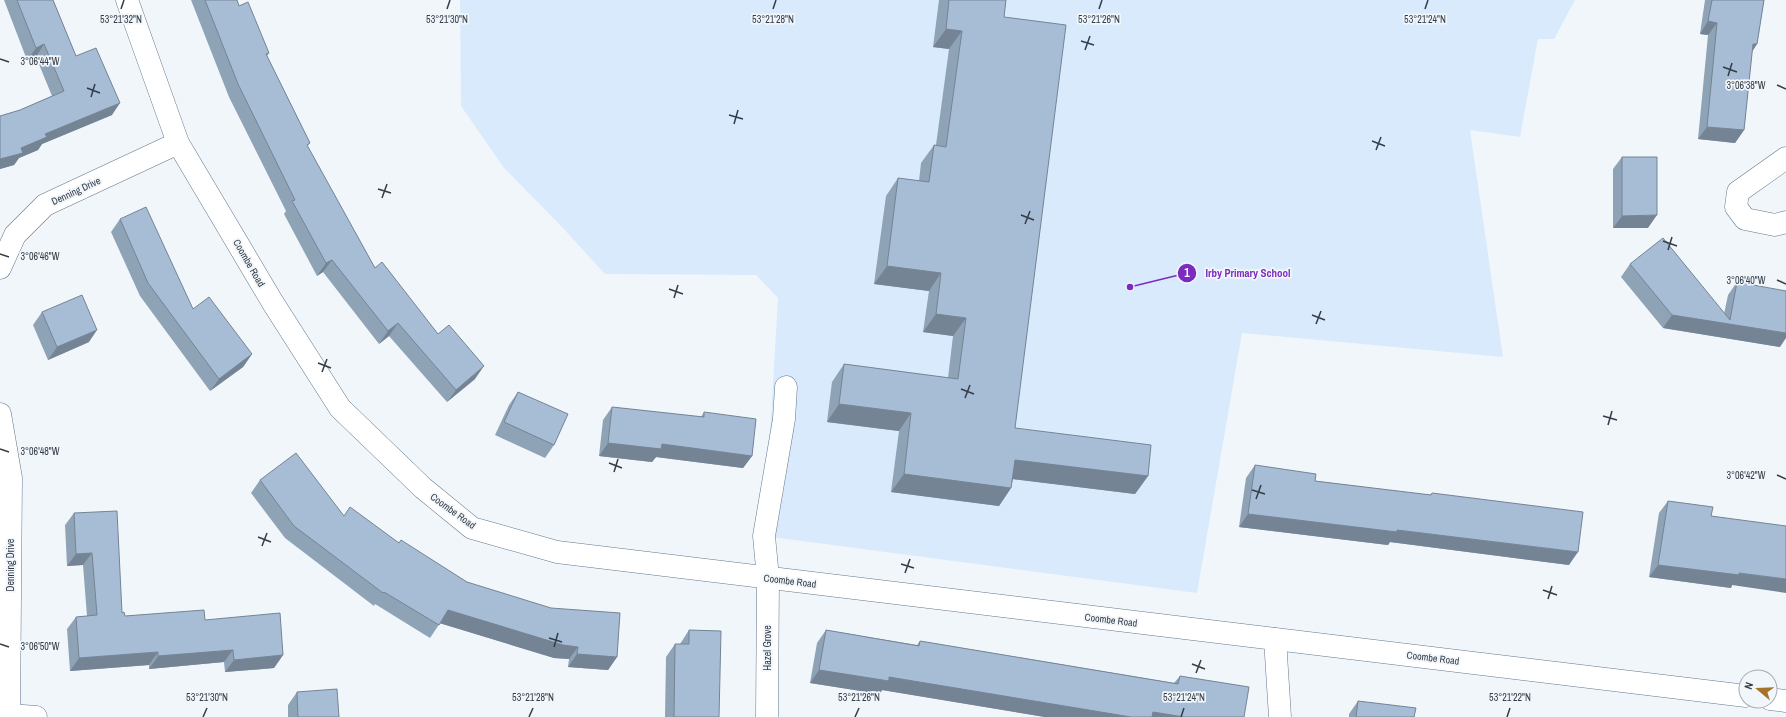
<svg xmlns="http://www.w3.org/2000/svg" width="1786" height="717" font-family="'Archivo Narrow',sans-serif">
	<rect width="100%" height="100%" fill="#f1f6fb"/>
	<polygon fill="#d9eafd" points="460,0 1575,0 1554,39 1538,39 1520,137 1470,130 1503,357 1242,333 1197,593 764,536 778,298 756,275 605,274 562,227 504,168 461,106"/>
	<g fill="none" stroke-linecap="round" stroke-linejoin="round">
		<defs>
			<g id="minor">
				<polyline points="127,0 178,143 273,303 340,408 423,488 472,528 557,552 1746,696"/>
				<polyline points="1786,158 1738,192 1736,207 1745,219 1775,225 1786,222"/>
				<polyline points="0,268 15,235 45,205 178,143"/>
				<polyline points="0,414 11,478 9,717"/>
				<polyline points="1275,639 1280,717"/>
				<polyline points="1770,699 1786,701"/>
				<polyline points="10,715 36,717"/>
				<polyline points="767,717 768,578 764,536 784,419 786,387"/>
			</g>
		</defs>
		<use href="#minor" stroke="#63788e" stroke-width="23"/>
		<use href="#minor" stroke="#fff" stroke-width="22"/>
	</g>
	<g fill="#8fa3b7">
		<polygon points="4,0 53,0 76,56 112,115 42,144 38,150 19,158 14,165 0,169 0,116 20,110 52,96 36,57 27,60"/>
		<polygon points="191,0 237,0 239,6 269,53 267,56 310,143 307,146 375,268 438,334 475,379 447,402 389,336 379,344 323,272 317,276 284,214 286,211 229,97"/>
		<polygon points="939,0 1006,0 1004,17 1015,428 1148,476 1135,494 1013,479 1011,488 999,506 891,492 899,431 827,422 832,382 844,364 948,378 953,336 923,332 929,291 874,284 886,196 898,178 919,181 921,163 934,145 936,145 949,49 933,47"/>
		<polygon points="1705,0 1764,0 1757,44 1752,52 1744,130 1735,143 1698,139 1708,35 1700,34"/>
		<polygon points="1622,157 1648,228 1613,228 1613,169"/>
		<polygon points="120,219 193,309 252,354 243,367 210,391 140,296 111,232"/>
		<polygon points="1630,264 1724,314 1728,295 1737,282 1780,347 1663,328 1621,277"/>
		<polygon points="42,312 89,342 48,360 33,325"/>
		<polygon points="518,392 554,445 545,458 495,435 509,405"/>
		<polygon points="612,407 701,417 704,412 752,456 743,468 656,457 652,462 599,456 603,420"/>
		<polygon points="1255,465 1315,481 1430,495 1432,493 1569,565 1390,542 1388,545 1239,527 1246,478"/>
		<polygon points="260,480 344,516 399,543 467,582 617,657 608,670 568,667 569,659 554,658 440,623 430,638 375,604 374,606 285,538 251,493"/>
		<polygon points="1668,501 1732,585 1731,588 1649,577 1659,513"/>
		<polygon points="74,513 122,613 125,616 205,620 283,655 274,668 225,672 224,662 149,669 149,665 70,671 67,629 76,617 87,616 83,565 67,566 65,525"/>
		<polygon points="689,630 719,717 665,717 666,657 675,644 680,644"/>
		<polygon points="826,630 917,645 920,641 1174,683 1180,676 1244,717 1045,717 882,690 880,694 810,683 817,643"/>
		<polygon points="297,692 339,717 288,717 288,705"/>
		<polygon points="1358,701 1414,717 1349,717 1349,714"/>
	</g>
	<g fill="#748495">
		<polygon points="1708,21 1717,23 1708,35 1700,34"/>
		<polygon points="946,29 962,31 949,49 933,47"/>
		<polygon points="44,44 36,57 27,60 36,48"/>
		<polygon points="1753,44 1757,44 1748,57"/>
		<polygon points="120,103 112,115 42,144 38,150 19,158 14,165 0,169 0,159 21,148 45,134"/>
		<polygon points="1707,127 1744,130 1735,143 1698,139"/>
		<polygon points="1657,215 1648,228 1613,228 1622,216"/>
		<polygon points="332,260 323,272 317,276 326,263"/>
		<polygon points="887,266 941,273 929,291 874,284"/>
		<polygon points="936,314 966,318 953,336 923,332"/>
		<polygon points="1672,315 1786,333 1786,338 1780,347 1663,328"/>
		<polygon points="398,323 389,336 379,344 388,331"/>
		<polygon points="97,330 89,342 48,360 57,347"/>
		<polygon points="252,354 243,367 210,391 219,379"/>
		<polygon points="484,366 475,379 447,402 456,390"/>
		<polygon points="839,404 911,413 899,431 827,422"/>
		<polygon points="608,443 662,444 752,456 743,468 656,457 652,462 599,456"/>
		<polygon points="1015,460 1148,476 1135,494 1003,478"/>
		<polygon points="904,474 1011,488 999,506 891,492"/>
		<polygon points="1248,514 1397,530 1578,552 1569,565 1390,542 1388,545 1239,527"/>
		<polygon points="92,553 83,565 67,566 76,554"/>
		<polygon points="1658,565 1739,573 1786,579 1786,593 1732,585 1731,588 1649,577"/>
		<polygon points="448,610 578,647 569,659 554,658 439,623"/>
		<polygon points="233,650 224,662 149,669 158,656"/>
		<polygon points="158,652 149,665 70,671 79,658"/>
		<polygon points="577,654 617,657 608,670 568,667"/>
		<polygon points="283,655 274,668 225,672 234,660"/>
		<polygon points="819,670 889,677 1131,717 1045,717 882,690 880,694 810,683"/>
		<polygon points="1153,712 1184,717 1149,717"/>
	</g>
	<g fill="#a6bdd5" stroke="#748495">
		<polygon points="17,0 53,0 76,56 96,48 120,103 45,134 47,137 21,148 23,153 0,159 0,116 20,110 64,91 44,44 36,48"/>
		<polygon points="205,0 237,0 239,6 248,2 269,53 266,54 310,143 307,145 375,268 382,262 438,334 449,325 484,366 456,390 398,323 388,331 332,260 326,263 292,201 295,200 238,84"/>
		<polygon points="949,0 1006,0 1004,17 1066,25 1015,428 1151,445 1148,476 1015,460 1011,488 904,474 911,413 839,404 844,364 958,379 966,318 936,314 941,273 887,266 898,178 929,182 934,145 946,147 962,31 946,29"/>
		<polygon points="1712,0 1764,0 1757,44 1753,44 1744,130 1707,127 1717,23 1708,21"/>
		<polygon points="1622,157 1657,157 1657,215 1622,216"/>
		<polygon points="146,207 193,309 209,297 252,354 219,379 148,283 120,219"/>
		<polygon points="1663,238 1730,320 1737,282 1786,291 1786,333 1672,315 1630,264"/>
		<polygon points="82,295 97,330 57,347 42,312"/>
		<polygon points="518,392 568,414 554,445 504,422"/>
		<polygon points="612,407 704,417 704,412 756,419 752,456 662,444 661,449 608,443"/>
		<polygon points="296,453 344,516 350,507 399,543 401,540 467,582 551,608 620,613 617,657 577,654 578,647 563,645 448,610 439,625 384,592 383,593 294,526 260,480"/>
		<polygon points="1255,465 1316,474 1315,481 1431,495 1432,493 1583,512 1578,552 1397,530 1397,532 1248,514"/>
		<polygon points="1668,501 1713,507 1711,516 1786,526 1786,579 1739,573 1739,575 1658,565"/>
		<polygon points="117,511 122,613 124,612 125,616 204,610 205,620 280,613 283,655 234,660 233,650 158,656 158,652 79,658 76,617 97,615 92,553 76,554 74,513"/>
		<polygon points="689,630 721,631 719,717 674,717 675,644 689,644"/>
		<polygon points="826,630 919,646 920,641 1178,684 1180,676 1249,687 1244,717 1184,717 1153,712 1152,717 1131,717 889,677 889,681 819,670"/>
		<polygon points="337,689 339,717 298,717 297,692"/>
		<polygon points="1358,701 1416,708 1414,717 1356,717"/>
	</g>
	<path fill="none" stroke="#343d47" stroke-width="1.5" d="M121 9 124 0M447 9 450 0M773 9 776 0M1099 9 1102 0M1425 9 1428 0M1081 41 1094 45M1085 50 1090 36M0 59 9 62M1723 67 1737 72M1728 76 1732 63M1777 85 1786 89M87 88 100 93M91 97 95 84M729 115 743 119M734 124 738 110M1372 141 1385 146M1376 150 1381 137M378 189 391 193M382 198 387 184M1021 215 1034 220M1025 224 1030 211M1663 241 1677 246M1668 250 1672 237M0 254 9 257M1777 280 1786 284M669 289 683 294M674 298 678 285M1312 315 1325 320M1316 324 1321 311M318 363 331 368M322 372 327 359M961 389 974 394M965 398 970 385M1603 416 1617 420M1608 425 1612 411M0 449 9 452M609 463 622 468M614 472 618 459M1777 475 1786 479M1252 490 1265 494M1256 499 1261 485M258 537 271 542M262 546 267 533M901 564 914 568M905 573 910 559M1543 590 1557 595M1548 599 1552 586M549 638 562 642M0 644 9 647M554 647 558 633M1192 664 1205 669M1196 673 1201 660M203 717 207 708M529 717 533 708M855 717 859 708M1181 717 1184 708M1507 717 1510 708"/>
	<g text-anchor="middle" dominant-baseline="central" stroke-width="3.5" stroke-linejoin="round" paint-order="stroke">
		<g font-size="10" fill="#343d47" stroke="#f1f6fb">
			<text transform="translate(76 191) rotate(-25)">Denning Drive</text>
			<text transform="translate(249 263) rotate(60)">Coombe Road</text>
			<text transform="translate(453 511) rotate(36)">Coombe Road</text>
			<text transform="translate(10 565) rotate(-90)">Denning Drive</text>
			<text transform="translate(790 581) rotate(7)">Coombe Road</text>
			<text transform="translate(1111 620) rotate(7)">Coombe Road</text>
			<text transform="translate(767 648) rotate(-90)">Hazel Grove</text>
			<text transform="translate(1433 658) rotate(7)">Coombe Road</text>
		</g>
	</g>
	<g font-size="10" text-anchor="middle" fill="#343d47" stroke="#f1f6fb" stroke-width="3.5" stroke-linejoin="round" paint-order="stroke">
		<text x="121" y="23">53°21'32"N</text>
		<text x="447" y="23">53°21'30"N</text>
		<text x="773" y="23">53°21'28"N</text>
		<text x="1099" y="23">53°21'26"N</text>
		<text x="1425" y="23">53°21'24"N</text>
		<text x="40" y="65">3°06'44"W</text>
		<text x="1746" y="89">3°06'38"W</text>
		<text x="40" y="260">3°06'46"W</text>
		<text x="1746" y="284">3°06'40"W</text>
		<text x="40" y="455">3°06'48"W</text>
		<text x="1746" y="479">3°06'42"W</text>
		<text x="40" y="650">3°06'50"W</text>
		<text x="207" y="701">53°21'30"N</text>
		<text x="533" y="701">53°21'28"N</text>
		<text x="859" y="701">53°21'26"N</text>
		<text x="1184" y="701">53°21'24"N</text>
		<text x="1510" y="701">53°21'22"N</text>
	</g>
	<path fill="none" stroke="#7b2cbf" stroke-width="1.5" d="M1130 287L1187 273"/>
	<g fill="#7b2cbf" stroke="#f1f6fb" stroke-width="1.5">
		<circle cx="1130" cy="287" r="4"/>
		<circle cx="1187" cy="273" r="10"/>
	</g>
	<g font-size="12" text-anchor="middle" font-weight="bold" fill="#fff">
		<text x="1187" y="277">1</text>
	</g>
	<g font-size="11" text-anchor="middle" font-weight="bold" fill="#7b2cbf" stroke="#f1f6fb" stroke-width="3.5" stroke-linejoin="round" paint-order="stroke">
		<text x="1248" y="277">Irby Primary School</text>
	</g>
	<g transform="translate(1758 689) rotate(289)"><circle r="19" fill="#f1f6fb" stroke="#a5acb3"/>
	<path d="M0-3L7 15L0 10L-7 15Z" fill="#a7722b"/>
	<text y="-6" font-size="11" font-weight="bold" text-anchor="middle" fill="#343d47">N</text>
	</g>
</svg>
